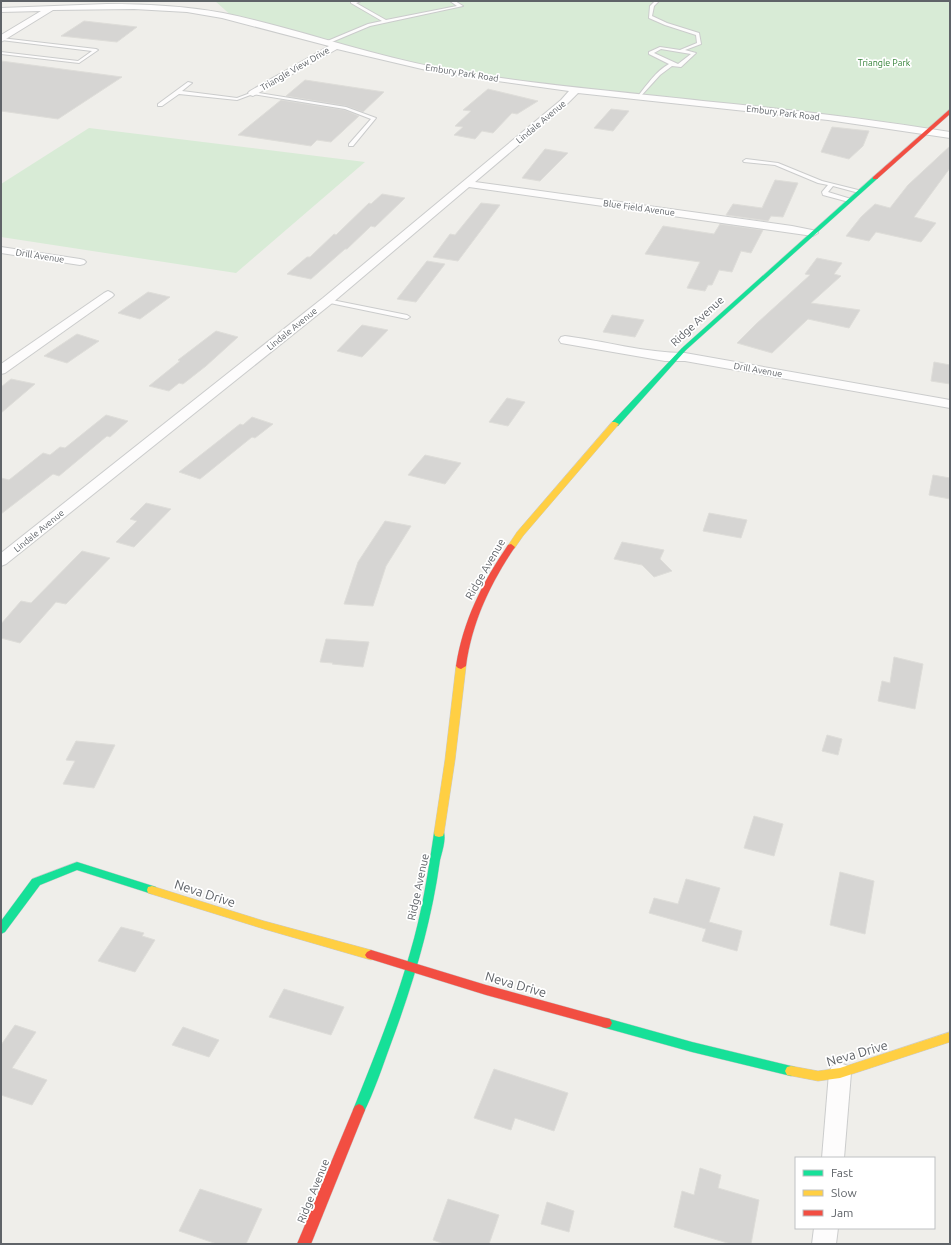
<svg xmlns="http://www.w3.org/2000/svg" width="951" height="1245" font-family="Ubuntu,sans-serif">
	<rect width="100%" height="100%" fill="#efeeea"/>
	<g fill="#d8ebd6">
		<polygon points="215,1 950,1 950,111 927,131 576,89 433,70 234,18"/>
		<polygon points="89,128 365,162 236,273 1,237 1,184"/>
	</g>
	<g fill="#d6d5d3" stroke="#deddd9">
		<polygon points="84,21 137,27 117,42 61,36"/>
		<polygon points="1,61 122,77 58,119 1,111"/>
		<polygon points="305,80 384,92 363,112 346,106 286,96"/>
		<polygon points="488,89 538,101 517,114 512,113 493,133 482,131 475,139 454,135 463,127 455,126 471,111 463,110"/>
		<polygon points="281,100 345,110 359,116 331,142 317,140 311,146 238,135"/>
		<polygon points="611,109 629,111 613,131 594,128"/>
		<polygon points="832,127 869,131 863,146 849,159 821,152"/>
		<polygon points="950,146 950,168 914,217 936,223 921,242 876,232 869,241 846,236 861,217 875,204 890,208 908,185"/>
		<polygon points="545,149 568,153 540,181 522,178"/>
		<polygon points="775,180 798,183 783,217 771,216 768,221 726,215 733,204 762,208"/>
		<polygon points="382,194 405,198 375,227 371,226 347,249 345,249 311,279 287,274 307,257 310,257 334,234 336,235 369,203 371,204"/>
		<polygon points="481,203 500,205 458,261 433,257 450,234 455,235"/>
		<polygon points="720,224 763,230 751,253 741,251 732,272 719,270 712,285 708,285 705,291 687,288 700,262 645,254 663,226 714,234"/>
		<polygon points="817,258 842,263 834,274 841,276 811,303 860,310 849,328 808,319 772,353 737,343 756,324 810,275 805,274"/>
		<polygon points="427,261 445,264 416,302 397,299"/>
		<polygon points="148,292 170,297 140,319 118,313"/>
		<polygon points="612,315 644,320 635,337 603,332"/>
		<polygon points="362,325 388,330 362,357 337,351"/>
		<polygon points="216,331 238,337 206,366 183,384 179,383 169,391 149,386 180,361 178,360"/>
		<polygon points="77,334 99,341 67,363 44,356"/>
		<polygon points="934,362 950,365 950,384 931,381"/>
		<polygon points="11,379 35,384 1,413 1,387"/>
		<polygon points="507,398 525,402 508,426 489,422"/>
		<polygon points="106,415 128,421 110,437 107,436 59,476 53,474 1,514 1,478 9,480 43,453 50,455 60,447 65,448"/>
		<polygon points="252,417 273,424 255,438 252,437 200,479 179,472 240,424 243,425"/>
		<polygon points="425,455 461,463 445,484 408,475"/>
		<polygon points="933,475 950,478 950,499 929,495"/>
		<polygon points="146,503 171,509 134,547 116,542 137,521 130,519"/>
		<polygon points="709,513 747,520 741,538 703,531"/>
		<polygon points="385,521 411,526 386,566 373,606 344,604 358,562"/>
		<polygon points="622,542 664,550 660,559 672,571 654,577 642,565 614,559"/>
		<polygon points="82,551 110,558 66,604 56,602 20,643 1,638 1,624 21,601 31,603"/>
		<polygon points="326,639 369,642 363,667 332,664 333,663 320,662"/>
		<polygon points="894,657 923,664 915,709 878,701 882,681 890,683"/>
		<polygon points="827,735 842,739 838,755 822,751"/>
		<polygon points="76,741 115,745 94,788 63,784 75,761 66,760"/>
		<polygon points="754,816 783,824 774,856 744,848"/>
		<polygon points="840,872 874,881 865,934 830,925"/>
		<polygon points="686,879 720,888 709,922 742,931 737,951 702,941 706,929 649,913 654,898 678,904"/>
		<polygon points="121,927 144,933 142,936 155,940 135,972 98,961"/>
		<polygon points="284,989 344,1007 331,1035 269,1017"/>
		<polygon points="15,1025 36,1032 12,1068 47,1080 32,1105 1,1095 1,1045"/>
		<polygon points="183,1027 219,1040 209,1057 172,1045"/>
		<polygon points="494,1069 568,1093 554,1131 515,1118 511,1130 474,1118"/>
		<polygon points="700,1168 721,1175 718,1188 759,1200 751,1244 731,1244 674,1227 682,1191 694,1195"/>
		<polygon points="200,1189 262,1209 246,1244 217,1244 179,1231"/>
		<polygon points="448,1199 499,1215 489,1244 444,1244 433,1240"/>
		<polygon points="547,1202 574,1211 569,1232 541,1224"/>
	</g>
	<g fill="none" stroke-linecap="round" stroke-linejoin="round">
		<defs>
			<g id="lane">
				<polygon points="351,1 361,1 356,3 386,20 457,6 450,1 455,1 463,6 370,26 327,44 325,44 325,42 368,24 382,21 351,3"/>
				<path d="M655 1H659L654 6 652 16 667 23 699 33 701 44 685 50 696 53 681 67 672 66 660 75 640 97 638 96C647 85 656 71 669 64L649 54V52L660 47 680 50 697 43 696 35 665 25 649 18 650 6ZM661 49 691 54 678 64 654 53Z"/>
				<polygon points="1,38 96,49 98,50 79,63 1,54 1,52 78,61 92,51 1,40"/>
				<polygon points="188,82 192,83 182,91 237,98 253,92 346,107 376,118 353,146 349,146 349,144 371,119 345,109 253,94 237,100 179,94 162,106 158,106 158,104"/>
				<polygon points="746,159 778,163 822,181 862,191 859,193 833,186 828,192 851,199 851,201 849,202 823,195 822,192 828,185 818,183 775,165 744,162 743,161"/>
				<polygon points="327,299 407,315 410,317 407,319 325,302 324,301"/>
			</g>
			<g id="street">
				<path d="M107 4C146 4 185 6 223 13 296 28 365 54 439 68 526 84 615 91 703 101 786 109 868 119 950 132V138L828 120 578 93 567 104 475 182 792 226 817 231 818 233 813 236 469 187 331 304 6 564 1 566V553L323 298 561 100 569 91 439 73 337 49 253 96 250 95 248 93 250 91 329 46 222 18 187 12 134 9 53 10 1 42V35L41 11 1 12V8Z"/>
				<polygon points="1,247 80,259 84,260 86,262 84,264 80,265 1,253"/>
				<polygon points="108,291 112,293 114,295 112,297 5,373 1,374 1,364 104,293"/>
				<path d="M565 336C605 341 645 353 685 353L950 400V408L685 361H665L561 343 559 340 561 337Z"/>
				<polygon points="840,1063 848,1066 851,1073 844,1158 822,1158 829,1073 832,1066"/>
				<polygon points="814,1228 838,1228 836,1244 812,1244"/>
			</g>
			<g id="fast">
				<polygon points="873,177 878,178 686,350 618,426 612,426 612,422 682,348"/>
				<path d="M439 829 443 830C447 837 442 852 440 860 431 925 413 984 390 1046 382 1068 374 1092 363 1114L359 1116 355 1114 353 1110C374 1058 395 1006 410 953 422 913 428 873 434 833L435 830Z"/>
				<polygon points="77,862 156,887 157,890 156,893 152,894 77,870 40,885 5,932 1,934 1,921 32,879"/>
				<polygon points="606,1018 692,1042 791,1066 795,1067 797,1071 795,1075 791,1076 692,1052 602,1027 600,1023 602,1019"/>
			</g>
			<g id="slow">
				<polygon points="612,422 615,422 619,424 523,536 514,549 508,549 507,547 517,532"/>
				<polygon points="461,663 466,666 455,760 444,833 443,836 439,837 435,836 434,833 445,760 456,666"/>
				<polygon points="152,886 264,921 371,950 375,952 377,955 375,958 371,960 264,929 148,893 147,890 148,887"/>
				<polygon points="950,1032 950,1042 840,1078 818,1081 787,1075 785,1071 787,1067 791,1066 818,1071 840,1068"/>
			</g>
			<g id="jam">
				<polygon points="950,109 950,114 877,179 873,179 873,177"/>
				<path d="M511 544 515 547C490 584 472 622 466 666L461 669 458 668 456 666C463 621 482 583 508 545Z"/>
				<polygon points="371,950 486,985 606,1018 610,1019 612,1023 610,1027 606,1028 486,995 367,958 365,955 367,952"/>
				<polygon points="359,1104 363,1106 365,1110 311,1244 297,1244 353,1110 355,1106"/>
			</g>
		</defs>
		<use href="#lane" stroke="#cbcccc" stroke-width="2"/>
		<use href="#street" stroke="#cbcccc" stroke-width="2"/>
		<use href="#fast" stroke="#cacacb" stroke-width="1"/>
		<use href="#slow" stroke="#cacacb" stroke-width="1"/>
		<use href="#jam" stroke="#cacacb" stroke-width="1"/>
		<use href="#lane" fill="#fdfcfc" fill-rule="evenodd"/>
		<use href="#street" fill="#fdfcfc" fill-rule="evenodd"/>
		<use href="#fast" fill="#16e098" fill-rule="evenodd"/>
		<use href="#slow" fill="#ffcf43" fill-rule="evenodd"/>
		<use href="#jam" fill="#f24e42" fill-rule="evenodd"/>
	</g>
	<g text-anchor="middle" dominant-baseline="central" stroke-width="3.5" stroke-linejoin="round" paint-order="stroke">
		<g font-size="9" fill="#348238" stroke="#fff">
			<text x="884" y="63">Triangle Park</text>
		</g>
		<g font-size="9" fill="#5f6368" stroke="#fff">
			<text transform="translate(295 69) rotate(-30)">Triangle View Drive</text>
			<text transform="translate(462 73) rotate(9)">Embury Park Road</text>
			<text transform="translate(783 113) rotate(7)">Embury Park Road</text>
			<text transform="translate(541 122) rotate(-40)">Lindale Avenue</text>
			<text transform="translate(639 208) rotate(8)">Blue Field Avenue</text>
			<text transform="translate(40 256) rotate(9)">Drill Avenue</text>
			<text transform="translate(292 329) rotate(-39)">Lindale Avenue</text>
			<text transform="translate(758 370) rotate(10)">Drill Avenue</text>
			<text transform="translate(39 531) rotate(-39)">Lindale Avenue</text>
		</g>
		<g font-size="11" fill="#5f6368" stroke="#fff">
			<text transform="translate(697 321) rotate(-43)">Ridge Avenue</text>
			<text transform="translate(485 569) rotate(-60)">Ridge Avenue</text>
			<text transform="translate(418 887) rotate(-78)">Ridge Avenue</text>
			<text transform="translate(313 1191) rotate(-68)">Ridge Avenue</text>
		</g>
		<g font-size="13" fill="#5f6368" stroke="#fff">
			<text transform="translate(205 893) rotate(18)">Neva Drive</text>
			<text transform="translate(516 984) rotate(16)">Neva Drive</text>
			<text transform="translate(857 1053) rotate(-16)">Neva Drive</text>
		</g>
	</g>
	<rect width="951" height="1245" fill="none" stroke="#5f6368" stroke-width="4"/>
	<rect x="795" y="1157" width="140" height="72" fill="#ffffff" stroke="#bfc1c3"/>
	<rect x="803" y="1170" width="20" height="6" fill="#16e098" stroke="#bfc1c3"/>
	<text x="831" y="1177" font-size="12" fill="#5f6368">Fast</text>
	<rect x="803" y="1190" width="20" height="6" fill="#ffcf43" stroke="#bfc1c3"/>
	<text x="831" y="1197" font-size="12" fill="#5f6368">Slow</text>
	<rect x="803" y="1210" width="20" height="6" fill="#f24e42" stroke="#bfc1c3"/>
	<text x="831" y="1217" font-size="12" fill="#5f6368">Jam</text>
</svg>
